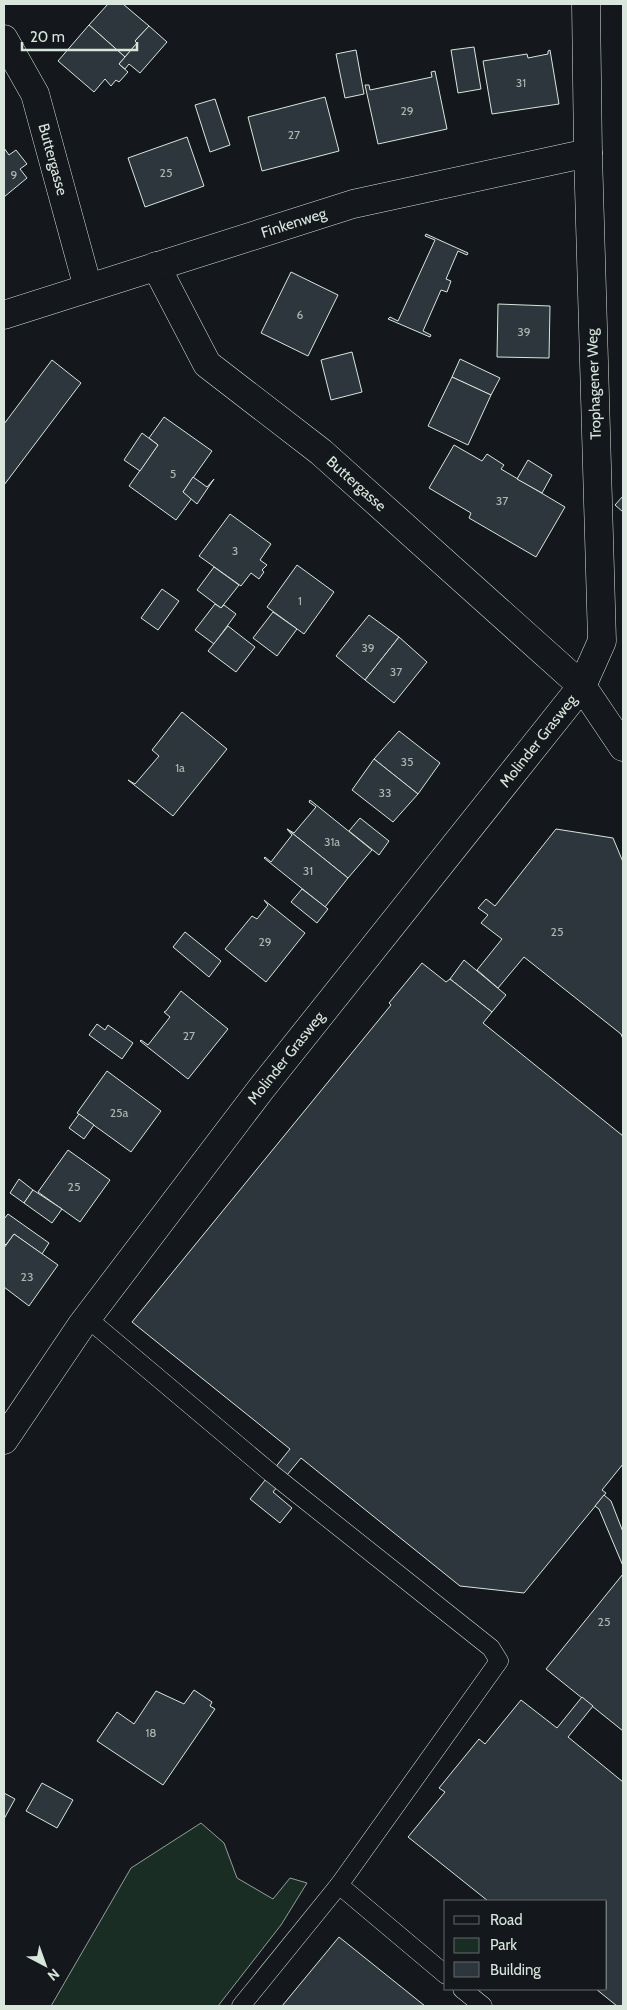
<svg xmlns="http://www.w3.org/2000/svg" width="627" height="2010" font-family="Cabin,sans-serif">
	<rect width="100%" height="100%" fill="#14181c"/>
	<polygon fill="#1a2d24" stroke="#939e99" points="201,1823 224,1843 237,1878 273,1899 290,1878 307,1883 281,1925 218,2006 51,2006 131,1868"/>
	<g fill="#2c363c" stroke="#d8e6dc">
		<polygon points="108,4 123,4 149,26 135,41 137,43 125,57 89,25"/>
		<polygon points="89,25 125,57 119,64 128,72 119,82 116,80 111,86 105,79 94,92 58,61"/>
		<polygon points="149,26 167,42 140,73 129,64 125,69 119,64 137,43 135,41"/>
		<polygon points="474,47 481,89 458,93 451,50"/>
		<polygon points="356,50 364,94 345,98 336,54"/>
		<polygon points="550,50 559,104 492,114 483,61 527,54 528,58 548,54 548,51"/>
		<polygon points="435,71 447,129 378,144 365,85 369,85 370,90 432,77 431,72"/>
		<polygon points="325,97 339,151 262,171 248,117"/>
		<polygon points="215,99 230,145 210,152 195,105"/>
		<polygon points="187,137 204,186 145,207 128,158"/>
		<polygon points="4,148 9,155 16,150 27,164 20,169 27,178 4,197"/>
		<polygon points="426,234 468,253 467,255 458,251 446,279 451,281 447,292 441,290 423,331 431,335 430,337 388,319 390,317 398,321 435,240 425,236"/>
		<polygon points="291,272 338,295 308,356 261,333"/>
		<polygon points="498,304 550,306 549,358 497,357"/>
		<polygon points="352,352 362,392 331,400 321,360"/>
		<polygon points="460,359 500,378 491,395 452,377"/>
		<polygon points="52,360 81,383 4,485 4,424"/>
		<polygon points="452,377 491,395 468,445 428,426"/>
		<polygon points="164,417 212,451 183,492 192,498 176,520 129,486 158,445 149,438"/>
		<polygon points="142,433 158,445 140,471 124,460"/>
		<polygon points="454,445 482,461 487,454 504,465 501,469 565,507 536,557 469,518 471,513 429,488"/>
		<polygon points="528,460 552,475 542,493 517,479"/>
		<polygon points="193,477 207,487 214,479 197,504 183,492"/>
		<polygon points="623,496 623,512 615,505"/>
		<polygon points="230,514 271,544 260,560 267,565 262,570 264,572 259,579 251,573 241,586 199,556"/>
		<polygon points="297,565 334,592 304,634 267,607"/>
		<polygon points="214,567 239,585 221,608 197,590"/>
		<polygon points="162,589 179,601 158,630 141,618"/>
		<polygon points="215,604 221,608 224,605 236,614 214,644 195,630"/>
		<polygon points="273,612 297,629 277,656 253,638"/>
		<polygon points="369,615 399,637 365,680 336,656"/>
		<polygon points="228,626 255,647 236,672 208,651"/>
		<polygon points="399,637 427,662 394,703 365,680"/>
		<polygon points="182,712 227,749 173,816 128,780 135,784 159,756 152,750"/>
		<polygon points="399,731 440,763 418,794 374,759"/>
		<polygon points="374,759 418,794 393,822 352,790"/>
		<polygon points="310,800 372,850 348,878 287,829 294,833 316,807 309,802"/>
		<polygon points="360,818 389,841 379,855 349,831"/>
		<polygon points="287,829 348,878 325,907 264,858 265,857 271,862 292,835"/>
		<polygon points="556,829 613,838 623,862 623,1039 621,1034 524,957 498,988 477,970 502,939 481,923 488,915 478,908 486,899 495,906"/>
		<polygon points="302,889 328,909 317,923 291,902"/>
		<polygon points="264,900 305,933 266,982 225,949 252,916 257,919 268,905"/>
		<polygon points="185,932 221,961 209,977 173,947"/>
		<polygon points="464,960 506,995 492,1012 450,979"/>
		<polygon points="422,963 446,982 450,979 492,1012 483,1023 623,1136 623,1464 602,1490 606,1493 524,1593 460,1586 301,1458 273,1492 292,1508 280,1523 250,1499 290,1449 132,1322 391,1005 389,1003"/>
		<polygon points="181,991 228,1029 188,1079 140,1041 141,1040 148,1045 170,1017 164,1012 166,1011"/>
		<polygon points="97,1024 105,1030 108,1025 133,1043 122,1059 89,1035"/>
		<polygon points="107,1071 161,1111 131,1152 77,1113"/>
		<polygon points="79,1114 94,1125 84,1139 69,1128"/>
		<polygon points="68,1150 110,1180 80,1222 38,1192"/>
		<polygon points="19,1179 33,1190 24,1203 10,1193"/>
		<polygon points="33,1190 62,1209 52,1223 24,1203"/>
		<polygon points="8,1214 49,1243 42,1254 14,1234 6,1245 4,1243 4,1219"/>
		<polygon points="14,1234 58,1265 29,1306 4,1287 4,1248"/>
		<polygon points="604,1495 611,1501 623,1532 623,1566 599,1509 595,1506"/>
		<polygon points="623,1574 623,1731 546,1669"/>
		<polygon points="194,1690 212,1702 210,1706 215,1709 163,1785 97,1741 117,1712 134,1724 156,1691 184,1704"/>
		<polygon points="582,1697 593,1706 568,1737 623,1782 623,2006 617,2006 596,1989 606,1989 606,1901 488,1901 408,1837 445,1792 439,1788 479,1739 485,1744 521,1700 557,1728"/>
		<polygon points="42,1783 73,1800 57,1828 26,1811"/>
		<polygon points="4,1793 15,1799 4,1819"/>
		<polygon points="339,1937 425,2006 282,2006"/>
	</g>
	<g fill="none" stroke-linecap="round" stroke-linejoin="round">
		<defs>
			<g id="lane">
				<polyline points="87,1318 271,1473 491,1648 499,1661 339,1885"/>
				<polyline points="462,1989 483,2006"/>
				<polyline points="241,2006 339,1885 446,1975"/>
			</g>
			<g id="street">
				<path id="s1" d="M4 39 35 94 88 288"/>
				<path id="s2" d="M156 266 207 364 321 452 582 686 623 747"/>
				<path id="s3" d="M4 315 353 204 588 153"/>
				<path id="s4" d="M4 1440 81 1326 261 1089 582 686 602 641 588 153 586 4"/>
			</g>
		</defs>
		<use href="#lane" stroke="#d8e6dc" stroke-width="19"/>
		<use href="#street" stroke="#d8e6dc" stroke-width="29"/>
		<use href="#lane" stroke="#14181c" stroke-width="18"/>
		<use href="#street" stroke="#14181c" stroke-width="28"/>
	</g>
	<g text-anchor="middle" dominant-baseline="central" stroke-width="4" stroke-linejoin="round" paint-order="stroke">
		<g font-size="12" fill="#adbab4">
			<text x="521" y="82">31</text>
			<text x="407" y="110">29</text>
			<text x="294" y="134">27</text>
			<text x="166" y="172">25</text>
			<text x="14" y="174">9</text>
			<text x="300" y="314">6</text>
			<text x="524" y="331">39</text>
			<text x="173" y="473">5</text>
			<text x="502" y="500">37</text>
			<text x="235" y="550">3</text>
			<text x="300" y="600">1</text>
			<text x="368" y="647">39</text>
			<text x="396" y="671">37</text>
			<text x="407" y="761">35</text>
			<text x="180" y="767">1a</text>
			<text x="385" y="792">33</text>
			<text x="332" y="841">31a</text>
			<text x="308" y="870">31</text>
			<text x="557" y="931">25</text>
			<text x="265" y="941">29</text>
			<text x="189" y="1035">27</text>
			<text x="119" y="1112">25a</text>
			<text x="74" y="1186">25</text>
			<text x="27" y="1276">23</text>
			<text x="604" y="1621">25</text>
			<text x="151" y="1732">18</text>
		</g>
		<g font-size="15" fill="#d8e6dc" stroke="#14181c">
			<text stroke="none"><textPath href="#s1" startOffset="131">Buttergasse</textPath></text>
			<text stroke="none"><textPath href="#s3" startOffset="304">Finkenweg</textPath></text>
			<text transform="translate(594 384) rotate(-92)">Trophagener Weg</text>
			<text stroke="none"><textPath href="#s2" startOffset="302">Buttergasse</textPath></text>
			<text stroke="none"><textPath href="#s4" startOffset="880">Molinder Grasweg</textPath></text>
			<text stroke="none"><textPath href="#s4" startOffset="475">Molinder Grasweg</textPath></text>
		</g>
	</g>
	<rect width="627" height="2010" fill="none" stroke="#d8e6dc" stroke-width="10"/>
	<rect x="444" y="1900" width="162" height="90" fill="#14181c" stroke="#626a69"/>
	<rect x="454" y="1916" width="25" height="8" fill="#14181c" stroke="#626a69"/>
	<text x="490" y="1925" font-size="15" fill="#d8e6dc">Road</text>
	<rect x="454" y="1938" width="25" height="15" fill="#1a2d24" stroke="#626a69"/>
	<text x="490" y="1950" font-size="15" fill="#d8e6dc">Park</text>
	<rect x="454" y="1962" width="25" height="15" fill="#2c363c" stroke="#626a69"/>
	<text x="490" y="1975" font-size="15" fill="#d8e6dc">Building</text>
	<g transform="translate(45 1965) rotate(139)" stroke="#14181c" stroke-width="4" paint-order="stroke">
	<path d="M0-4L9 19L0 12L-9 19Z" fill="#d8e6dc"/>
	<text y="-8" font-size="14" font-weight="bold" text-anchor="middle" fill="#d8e6dc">N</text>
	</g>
	<path d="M22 42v8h115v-8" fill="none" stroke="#d8e6dc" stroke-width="2.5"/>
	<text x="30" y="42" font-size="15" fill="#d8e6dc" stroke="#14181c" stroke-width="4" paint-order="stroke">20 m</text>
</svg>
